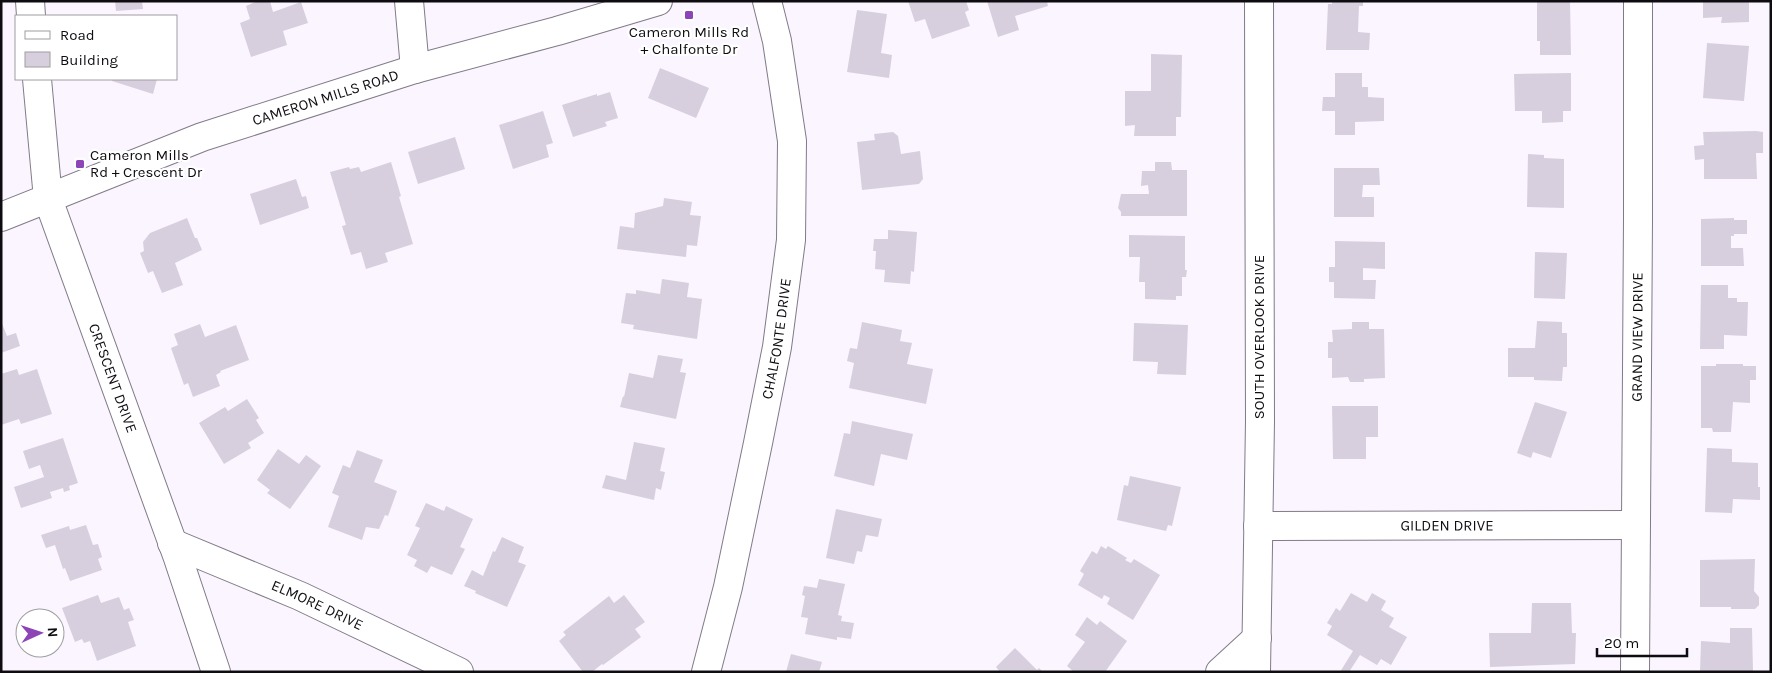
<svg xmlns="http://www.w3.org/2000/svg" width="1772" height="673" font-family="Karla,sans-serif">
	<rect width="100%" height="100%" fill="#faf5ff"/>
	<g fill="#d7cfde">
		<polygon points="115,1 142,1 143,9 116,11"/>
		<polygon points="258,1 270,1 273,12 301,2 308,23 283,31 287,45 251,57 240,23 250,19 246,6"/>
		<polygon points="908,1 966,1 969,10 965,12 970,26 932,39 925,19 915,22"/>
		<polygon points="987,1 1047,1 1048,6 1015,16 1019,30 998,37"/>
		<polygon points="1332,1 1363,1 1363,6 1359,6 1358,32 1370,33 1369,50 1326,50 1328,4 1332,4"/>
		<polygon points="1537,1 1570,1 1571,55 1540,55 1540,41 1537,41"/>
		<polygon points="1703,1 1749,1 1749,22 1721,23 1722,17 1703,18"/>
		<polygon points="857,10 887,14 881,53 892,55 889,78 847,72"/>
		<polygon points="1707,43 1749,46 1744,101 1703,98"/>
		<polygon points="1151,54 1182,55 1181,117 1176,117 1176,136 1134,136 1135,125 1125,126 1125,91 1151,91"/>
		<polygon points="660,68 709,88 696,118 648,98"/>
		<polygon points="1335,73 1362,73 1362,87 1368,87 1368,97 1384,98 1384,121 1355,122 1355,135 1335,135 1335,111 1322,111 1323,97 1335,97"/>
		<polygon points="1571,73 1571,111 1563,111 1563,122 1542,123 1542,111 1515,111 1514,74"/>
		<polygon points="113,79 157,79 153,94 112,81"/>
		<polygon points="610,92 618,118 605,122 607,126 573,137 562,105 597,94 597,96"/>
		<polygon points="543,111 553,143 546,145 549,157 513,169 499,125"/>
		<polygon points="1756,131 1763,132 1763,153 1756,153 1757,179 1704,179 1704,159 1695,160 1694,146 1704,145 1703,132"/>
		<polygon points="893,132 898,136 901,154 920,151 923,179 919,184 862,190 857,142 875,140 874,134"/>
		<polygon points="455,137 465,169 418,184 408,152"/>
		<polygon points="1528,154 1544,155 1544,158 1564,159 1564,208 1527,207"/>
		<polygon points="391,162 401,196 399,197 413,244 385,253 388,262 366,269 361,252 351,255 342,226 346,225 330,172 349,167 350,169 359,167 361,172"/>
		<polygon points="1155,162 1171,162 1172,170 1187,170 1187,216 1121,216 1121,212 1118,208 1121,194 1149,194 1148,185 1141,186 1142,171 1155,171"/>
		<polygon points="1334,168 1379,168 1380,185 1363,185 1362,197 1374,197 1374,217 1334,217"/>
		<polygon points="296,179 302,197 306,196 309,208 260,225 250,194"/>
		<polygon points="664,198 692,202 690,215 701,216 697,246 687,245 686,257 617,249 620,226 634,228 635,213 663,206"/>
		<polygon points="187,218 195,238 197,238 202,250 175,263 183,285 162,293 153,271 148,273 140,253 144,251 143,242 150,233"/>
		<polygon points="1734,218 1734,220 1747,220 1747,234 1734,234 1734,236 1731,236 1731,248 1743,248 1744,266 1701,266 1701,219"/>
		<polygon points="888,230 917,232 914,272 911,271 910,284 884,282 885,270 875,269 876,251 873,251 874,239 888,239"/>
		<polygon points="1129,235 1185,236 1185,270 1187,270 1186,277 1182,277 1182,296 1176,296 1176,300 1145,299 1145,282 1139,282 1140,257 1129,257"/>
		<polygon points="1335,241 1385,242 1385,269 1363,268 1363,280 1376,280 1375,299 1334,298 1334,282 1329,282 1329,267 1335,267"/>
		<polygon points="1535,252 1567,253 1565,299 1534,298"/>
		<polygon points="662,279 689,283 687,297 702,299 697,339 633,329 634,325 621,323 626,293 636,294 636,290 660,294"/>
		<polygon points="1701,285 1728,285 1728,298 1737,298 1737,302 1748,302 1747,336 1724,335 1724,349 1700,349"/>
		<polygon points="1,321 7,336 16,333 20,346 1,353"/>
		<polygon points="1537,321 1562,322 1562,333 1567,333 1567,367 1563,367 1562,381 1534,380 1534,377 1508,377 1508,348 1535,348"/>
		<polygon points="862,322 902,330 900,341 912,343 907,364 933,369 926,404 849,388 854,363 847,361 850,348 857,349"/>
		<polygon points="1352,322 1369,322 1369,329 1384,329 1385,378 1364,379 1364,382 1350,382 1348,377 1332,378 1332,358 1328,358 1328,342 1333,342 1332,330 1352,329"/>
		<polygon points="1134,323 1188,325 1186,375 1157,374 1158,362 1133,361"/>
		<polygon points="200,324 205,337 236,325 249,360 220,371 221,372 216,375 220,386 193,397 188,383 184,385 171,348 178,345 174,334"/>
		<polygon points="658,355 683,359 680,372 686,373 676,419 620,407 623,396 624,397 629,373 653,378"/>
		<polygon points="1716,364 1743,364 1743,366 1756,366 1756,380 1750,380 1750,403 1733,402 1731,432 1713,432 1712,428 1701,428 1701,366 1716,366"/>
		<polygon points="17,369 19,375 37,369 52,414 21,424 19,419 1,425 1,374"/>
		<polygon points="247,399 259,418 256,420 264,433 248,443 251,448 224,464 199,423 225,407 228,411"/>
		<polygon points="1535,402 1567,412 1551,458 1533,452 1531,458 1517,453"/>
		<polygon points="1332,406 1378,406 1378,437 1366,437 1366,459 1333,459"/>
		<polygon points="852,421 913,434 907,460 881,454 874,486 834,476 844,433 850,434"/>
		<polygon points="63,438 78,483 69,486 70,490 64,492 63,488 50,492 52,498 21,508 14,487 44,477 40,465 29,469 23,451"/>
		<polygon points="634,442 665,448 660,471 665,472 661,490 656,488 654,500 602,488 606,475 626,480"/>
		<polygon points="1707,448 1732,449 1732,462 1758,463 1758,487 1760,487 1760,500 1733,499 1732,513 1705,512"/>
		<polygon points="278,449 299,464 306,455 321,466 290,509 267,493 270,490 257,480"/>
		<polygon points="357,450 383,460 374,482 397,491 388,516 385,515 379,529 366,527 362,540 328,527 339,496 332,493 343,465 350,468"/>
		<polygon points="1130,476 1181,487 1172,526 1168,525 1166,531 1117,520 1124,485 1128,486"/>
		<polygon points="426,503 444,511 446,506 473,519 460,547 465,549 452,575 431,566 427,573 414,566 417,560 407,555 420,528 415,526"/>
		<polygon points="836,509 882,519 878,537 866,535 862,552 857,551 854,564 826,558"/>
		<polygon points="86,525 93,545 98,544 102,557 98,559 102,570 70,581 65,568 63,569 55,545 46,548 41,535 69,526 70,530"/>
		<polygon points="502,537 524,547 518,562 526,565 507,607 475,593 476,591 464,586 472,570 483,576 493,551 495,552"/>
		<polygon points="1101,546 1106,549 1108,546 1127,558 1125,560 1131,563 1134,559 1160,575 1133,620 1107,604 1110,598 1104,595 1102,599 1078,585 1084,574 1080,571 1092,551 1097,554"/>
		<polygon points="1755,559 1754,591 1759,597 1759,605 1755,609 1731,609 1731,607 1700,607 1700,560"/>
		<polygon points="819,579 845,584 838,615 842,616 841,621 854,623 851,639 837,637 837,640 805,634 808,618 801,617 805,596 802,595 804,586 817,588"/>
		<polygon points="1351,593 1367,602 1372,593 1386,601 1381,610 1394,618 1389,627 1407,637 1391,665 1381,659 1377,665 1360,655 1349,672 1340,672 1353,651 1327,635 1332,626 1327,623 1336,608 1340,611"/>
		<polygon points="98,595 101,603 119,597 124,610 129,608 134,620 128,622 136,646 97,661 90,641 84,643 82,639 75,642 62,608"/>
		<polygon points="624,595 645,622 635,629 641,637 603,665 602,664 592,672 583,672 559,641 566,635 563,632 609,596 614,603"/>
		<polygon points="1532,603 1571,603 1572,633 1576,633 1575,664 1490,667 1489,633 1531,633"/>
		<polygon points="1087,617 1097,625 1100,621 1127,641 1105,672 1074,672 1067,666 1085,642 1075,635"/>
		<polygon points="1730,628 1752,628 1753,672 1700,672 1701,641 1730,643"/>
		<polygon points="1015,648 1037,670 1039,668 1043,672 1000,672 996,667"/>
		<polygon points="791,654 822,662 819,672 786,672"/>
	</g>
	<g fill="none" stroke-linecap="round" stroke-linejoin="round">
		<defs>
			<g id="minor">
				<polyline points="30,1 31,16"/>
				<polyline points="409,1 415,69"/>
				<path id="s1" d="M37 79 48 199 178 558 216 672"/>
				<path id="s2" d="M1 217 202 137 415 69 557 31 658 1"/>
				<path id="s3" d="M1258 526 1635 525"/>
				<path id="s4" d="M172 543 300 596 459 672"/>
				<path id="s5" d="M706 672 728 587 758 443 777 347 791 240 792 141 777 41 767 1"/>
				<polyline points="1220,672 1257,638"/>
				<polyline points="1256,672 1260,421 1259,1"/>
				<path id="s6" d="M1635 672 1638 219V1"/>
			</g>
		</defs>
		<use href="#minor" stroke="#827a88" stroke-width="30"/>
		<use href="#minor" stroke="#fff" stroke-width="28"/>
	</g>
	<g fill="#8d44b7" stroke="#fff" stroke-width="2">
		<rect x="684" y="10" width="10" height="10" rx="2.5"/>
		<rect x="75" y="159" width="10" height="10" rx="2.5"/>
	</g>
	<g text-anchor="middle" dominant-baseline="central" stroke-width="4.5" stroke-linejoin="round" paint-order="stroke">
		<g font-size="15" fill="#0f0c11" stroke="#fff">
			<text x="689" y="32">Cameron Mills Rd<tspan x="689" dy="17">+ Chalfonte Dr</tspan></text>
			<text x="90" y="155" text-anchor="start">Cameron Mills<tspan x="90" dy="17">Rd + Crescent Dr</tspan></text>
		</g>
		<g font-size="15" fill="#0f0c11" stroke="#fff">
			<text stroke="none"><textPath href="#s2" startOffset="346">CAMERON MILLS ROAD</textPath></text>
			<text transform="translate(1259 337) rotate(-90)">SOUTH OVERLOOK DRIVE</text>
			<text stroke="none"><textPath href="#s6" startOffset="335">GRAND VIEW DRIVE</textPath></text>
			<text stroke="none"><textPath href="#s5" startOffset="341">CHALFONTE DRIVE</textPath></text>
			<text stroke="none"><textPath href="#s1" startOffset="311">CRESCENT DRIVE</textPath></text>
			<text stroke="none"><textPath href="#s3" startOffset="189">GILDEN DRIVE</textPath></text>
			<text stroke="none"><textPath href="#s4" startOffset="158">ELMORE DRIVE</textPath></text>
		</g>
	</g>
	<rect width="1772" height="673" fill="none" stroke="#0f0c11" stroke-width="5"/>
	<rect x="15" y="15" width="162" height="65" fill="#ffffff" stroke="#9f9ea0"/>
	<rect x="25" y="31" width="25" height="8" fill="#ffffff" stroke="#9f9ea0"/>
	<text x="60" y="40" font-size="15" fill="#0f0c11">Road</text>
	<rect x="25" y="52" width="25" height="15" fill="#d7cfde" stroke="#9f9ea0"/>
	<text x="60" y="65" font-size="15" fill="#0f0c11">Building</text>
	<g transform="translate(40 633) rotate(87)"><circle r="24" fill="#ffffff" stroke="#9f9ea0"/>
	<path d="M0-4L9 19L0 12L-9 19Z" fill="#8d44b7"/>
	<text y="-8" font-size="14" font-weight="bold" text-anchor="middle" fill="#0f0c11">N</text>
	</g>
	<path d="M1597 648v8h90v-8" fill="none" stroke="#0f0c11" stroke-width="2.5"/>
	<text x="1604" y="648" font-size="15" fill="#0f0c11" stroke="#ffffff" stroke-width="4" paint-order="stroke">20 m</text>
</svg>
